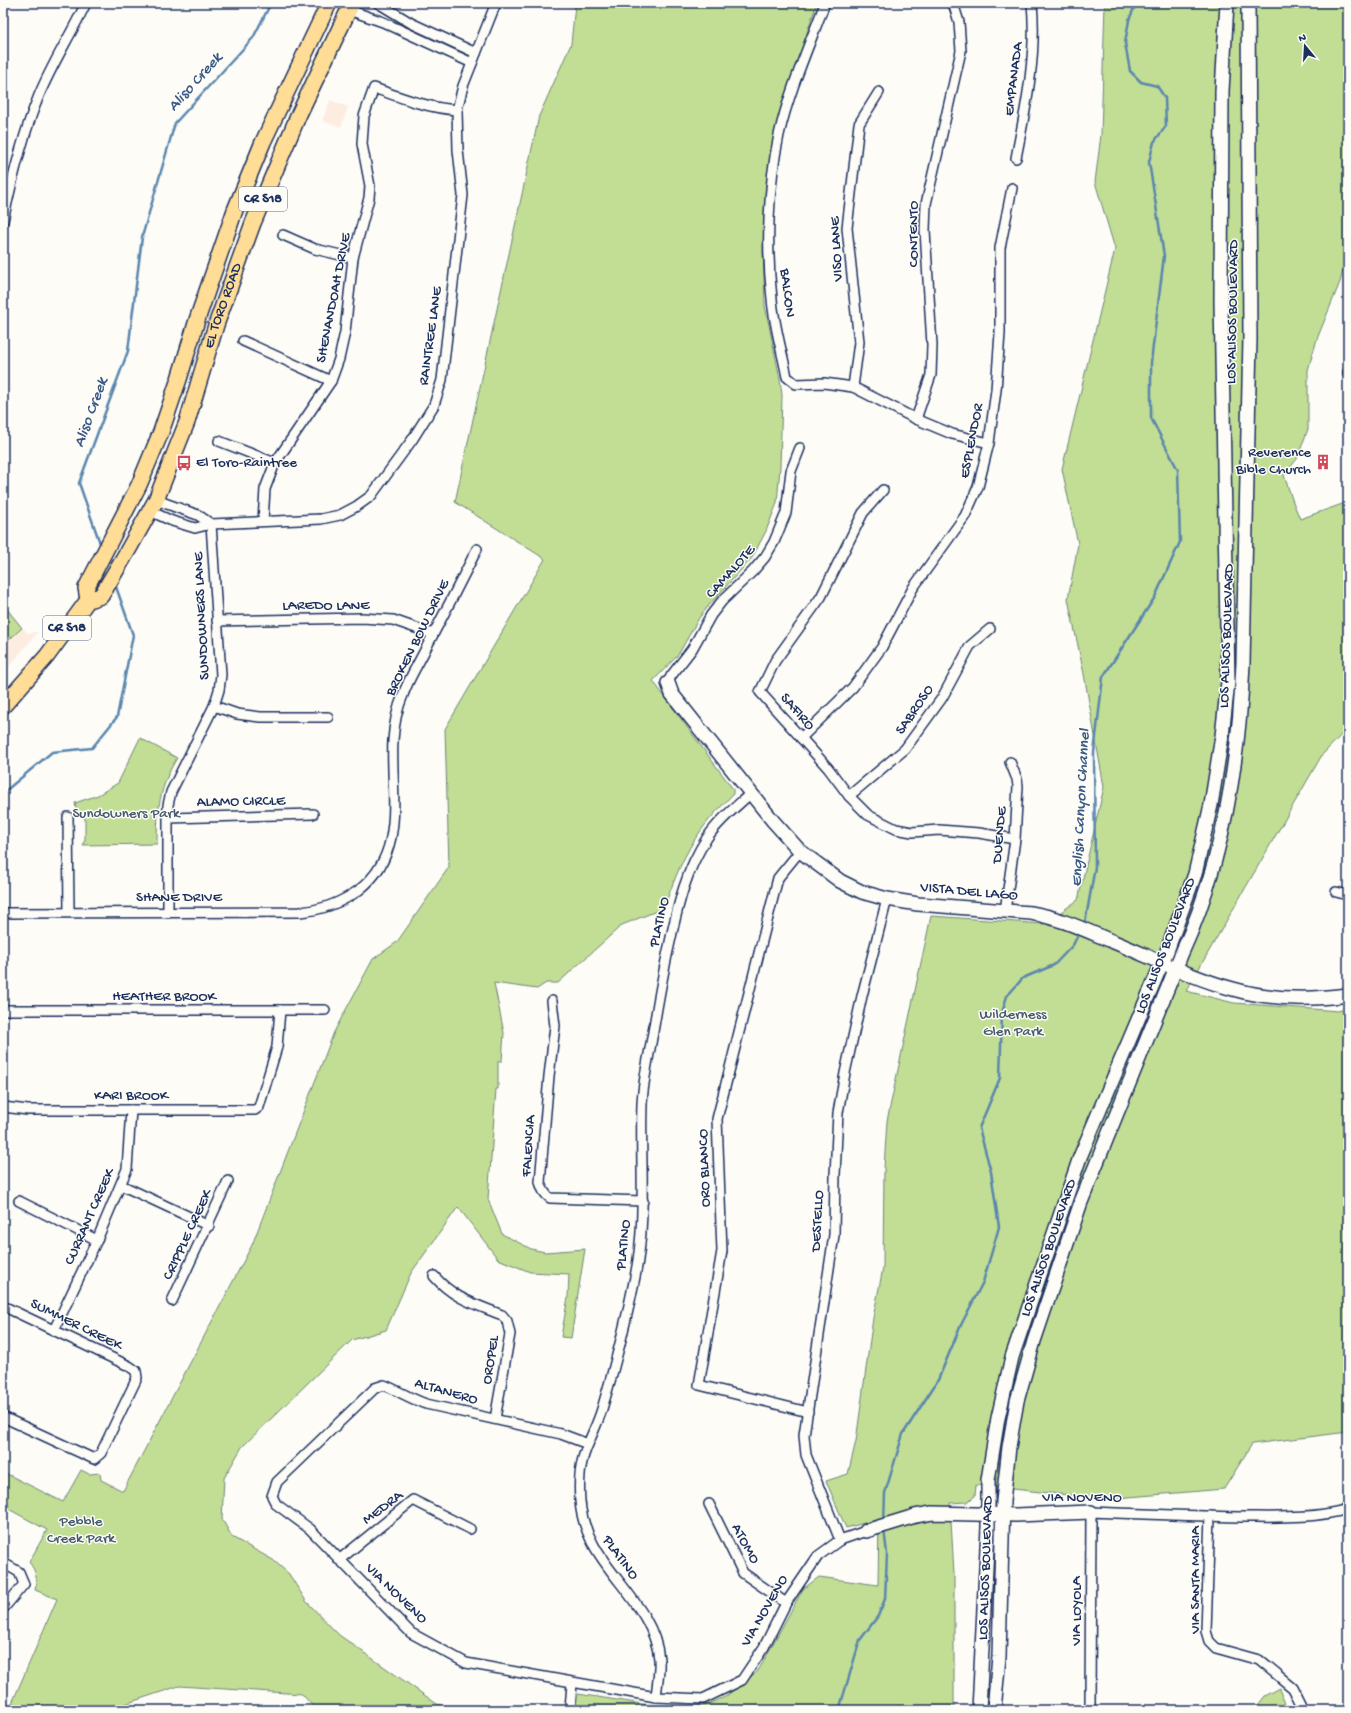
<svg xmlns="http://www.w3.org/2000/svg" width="1351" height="1713" font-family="'Gochi Hand',sans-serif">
	<rect width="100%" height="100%" fill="#fdfcf7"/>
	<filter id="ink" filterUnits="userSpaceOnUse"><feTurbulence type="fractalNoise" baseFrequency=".025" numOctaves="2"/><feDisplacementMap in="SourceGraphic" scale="8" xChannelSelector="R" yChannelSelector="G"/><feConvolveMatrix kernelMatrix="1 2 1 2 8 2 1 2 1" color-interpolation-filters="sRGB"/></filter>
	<g filter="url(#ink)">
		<g fill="#fdede0">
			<polygon points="330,100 348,107 341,127 322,121"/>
			<polygon points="22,628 28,633 38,632 3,674 3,645"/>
		</g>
		<g fill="#c2dd94" stroke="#6e8679">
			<path d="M574 3H817L778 119 766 185 763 251 765 306 780 379 782 395 780 467 777 503 766 531 752 558 709 605 699 618 678 655 653 681 733 789V794C723 805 711 816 702 829 684 853 674 880 664 908L622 925 558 983H546L537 989 494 983 504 1033 502 1061H498V1089H496L488 1199 502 1234 531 1249 545 1252 585 1249 571 1338 561 1337 568 1297 569 1274 530 1272 498 1259 458 1207 411 1273 386 1330 352 1340 242 1447 224 1478 222 1519 232 1537 273 1560 289 1574 306 1601 339 1635 437 1704 459 1710H316L302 1694 179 1686 125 1704 123 1710H9L57 1599 35 1590C38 1579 36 1571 29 1562L47 1530 3 1506V1472L63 1502 81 1470 89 1474 100 1473 101 1480 123 1491 252 1245 334 1032 373 959 397 942 449 867 445 729 545 559 455 502 539 116 571 44 575 5Z"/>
			<polygon points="1105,3 1348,3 1348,252 1340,282 1317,339 1308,370 1308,429 1297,459 1284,475 1293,502 1300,519 1348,502 1348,728 1322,755 1186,991 1234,1003 1338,1011 1348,1008 1348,1432 1252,1444 1224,1489 1105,1499 976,1485 975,1496 967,1502 950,1503 954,1574 954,1710 575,1710 578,1694 675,1709 704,1706 725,1697 758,1671 803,1589 819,1577 878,1585 879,1519 846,1528 826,1481 848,1474 856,1441 873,1318 883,1268 884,1168 887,1121 931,916 1044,924 1078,900 1104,787 1084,674 1068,599 1078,544 1062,469 1115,249 1095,182 1101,135"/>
			<polygon points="3,604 22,628 3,645"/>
			<path d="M140 738 177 758C159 787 157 811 157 844L82 845 85 840V819L83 815 77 813 75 803 98 795 118 783Z"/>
			<polygon points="1279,1688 1288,1710 1253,1710 1264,1696"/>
		</g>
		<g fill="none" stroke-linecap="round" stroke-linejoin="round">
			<g stroke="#5a86ae" stroke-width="2.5">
				<polyline points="101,546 79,483 128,351 142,237 175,123 253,38 271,3"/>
				<polyline points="3,793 52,752 92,748 117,717 133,635 115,584"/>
				<polyline points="1083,925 1086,918 1095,867 1094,753 1103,677 1155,597 1180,542 1178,470 1151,418 1151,362 1164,256 1149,162 1154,142 1166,126 1165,98 1157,86 1141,82 1130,71 1125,43 1129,20 1136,3"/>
				<polyline points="884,1522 885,1493 903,1434 938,1380 961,1325 983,1282 999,1227 991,1172 979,1128 1000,1078 1002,1013 1007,996 1023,978 1054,965 1073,945 1079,933"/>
				<polyline points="839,1710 860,1640 878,1616 885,1599 887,1554 884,1529"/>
			</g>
			<defs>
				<g id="street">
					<polyline points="378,3 411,23 476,53"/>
					<path d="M825 3C809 46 789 91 779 135 768 187 766 246 772 299 774 325 782 351 787 377L796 384 824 383 853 387 916 419 952 434 989 443"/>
					<polyline points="349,10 383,22 472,63"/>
					<path d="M1016 158C1026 107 1037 56 1032 3"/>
					<path d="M3 221C12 179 22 137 38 98 51 65 71 35 86 3"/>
					<polyline points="283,235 315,249 353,258"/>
					<polyline points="243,341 331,381"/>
					<polyline points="1348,372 1348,374"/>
					<polyline points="853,387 859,342 847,228 859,124 879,92"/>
					<polyline points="916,419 931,375 932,345 925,230 926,204 961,51 959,22 953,3"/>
					<polyline points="219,441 275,463"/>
					<polyline points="883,490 863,513 821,597 775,661 760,692 828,768 849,796 868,815 896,829 912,832 939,830 979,833 1015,839"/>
					<polyline points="156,500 198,515 211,524"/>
					<polyline points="150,511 172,521 195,528 211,524 321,519 340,515 357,506 371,496 412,440 434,405 442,380 463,195 458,150 457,110 463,86 496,3"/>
					<path d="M263 521 265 489 275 463 331 381 339 359 345 332 353 258 369 198 370 186 362 144 364 116 374 88C402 98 428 108 457 110"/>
					<polyline points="217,621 362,618 393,620 433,634"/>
					<polyline points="668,683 671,676 692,649 711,615 722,601 753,571 765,557 774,542 786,513 791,471 800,448"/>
					<polyline points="214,706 237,714 260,717 328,717"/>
					<polyline points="801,738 853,687 882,647 913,588 965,516 978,487 989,443 996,390 1000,333 1000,248 1012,188"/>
					<polyline points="849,796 905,749 942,698 970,646 990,629"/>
					<polyline points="68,817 69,912"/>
					<polyline points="169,818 313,814"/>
					<polyline points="800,851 778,878 717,1119 722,1251 699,1385 808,1412"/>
					<polyline points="1336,892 1348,895"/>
					<polyline points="1005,911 1015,839 1018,786 1017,779 1010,762"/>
					<path d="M3 913 300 912C322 910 341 903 359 890 408 852 390 792 393 740 394 726 397 709 403 695 408 680 417 666 424 652 442 618 460 583 477 549"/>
					<polyline points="168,913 168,805 171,792 214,706 219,690 221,675 211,524"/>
					<path d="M552 1001 555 1026 549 1076 540 1182C542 1189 544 1194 550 1198L643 1201"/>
					<polyline points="3,1010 325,1010"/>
					<polyline points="3,1107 28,1110 255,1110 259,1107 277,1047 280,1010"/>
					<polyline points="121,1185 209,1226"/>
					<polyline points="19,1201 97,1240"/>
					<path d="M434 1276C454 1299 475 1304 502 1315L507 1321 510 1334 495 1419"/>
					<polyline points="172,1301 228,1181"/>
					<polyline points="3,1306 129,1366 136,1371 137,1378 101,1453 94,1459 3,1417"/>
					<polyline points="54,1330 97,1240 127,1169 131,1110"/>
					<path d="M588 1444 561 1434 426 1404C411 1399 399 1391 384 1385L375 1388 277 1482 272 1496 276 1504 310 1529 411 1633 466 1663 656 1697 703 1699 742 1680 764 1647 786 1603 818 1556 840 1540 866 1531"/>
					<polyline points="709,1504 743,1573 786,1603"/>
					<polyline points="1210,1516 1206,1631 1209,1641 1216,1648 1259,1660 1293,1688 1304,1710"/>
					<polyline points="840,1540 806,1455 804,1435 834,1235 835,1175 838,1113 845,1073 862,996 887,899"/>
					<polyline points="339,1560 413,1500 470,1529"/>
					<polyline points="3,1563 19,1572 24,1584 3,1609"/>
					<path d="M656 1697C657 1685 660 1671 659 1659 653 1597 585 1567 580 1501 579 1487 579 1472 583 1458 588 1441 597 1426 602 1409 615 1366 626 1322 635 1277 647 1220 640 1162 642 1104 643 1080 649 1056 653 1032 658 1002 663 972 670 942 678 905 686 870 707 838 718 821 736 807 751 793"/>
					<polyline points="570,1710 572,1683"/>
					<path d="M1090 1710 1091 1512C1141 1514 1191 1516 1241 1517 1277 1517 1313 1519 1348 1509"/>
				</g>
				<g id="secondary">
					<path d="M668 683 672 694 773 821 800 851 840 881 862 892 887 899 918 904 1031 913C1061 918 1087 931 1114 942 1153 958 1192 978 1233 989 1271 1000 1310 1000 1348 995"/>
					<polyline points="866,1531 915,1516 932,1513 1016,1515 1091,1512"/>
					<polyline points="979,1710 988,1527 988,1480 998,1418 1012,1357 1080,1157 1167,951 1195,874 1211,805 1222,736 1228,682 1221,301 1222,91 1227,3"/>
					<path d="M994 1710 999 1657 1003 1501 1009 1447 1017 1401 1034 1341 1081 1202 1181 955C1223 864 1239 763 1243 663L1250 338 1248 3"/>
				</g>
				<g id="primary">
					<polyline points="88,600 86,588 139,485 161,432 179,379 197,320 235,210 263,142 329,3"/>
					<path id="s1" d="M3 706 47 656 88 600 101 596 127 552 156 500 187 422 216 325 253 223 299 114 352 3"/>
				</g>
			</defs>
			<use href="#street" stroke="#1b2f5e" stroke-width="12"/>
			<use href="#secondary" stroke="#1b2f5e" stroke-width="16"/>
			<use href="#primary" stroke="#1b2f5e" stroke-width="18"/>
			<use href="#street" stroke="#fdfcf7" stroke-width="9"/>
			<use href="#secondary" stroke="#fdfcf7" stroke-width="13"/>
			<use href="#primary" stroke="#ffdd96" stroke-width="15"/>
		</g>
	</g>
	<defs>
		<symbol id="building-bare" viewBox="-9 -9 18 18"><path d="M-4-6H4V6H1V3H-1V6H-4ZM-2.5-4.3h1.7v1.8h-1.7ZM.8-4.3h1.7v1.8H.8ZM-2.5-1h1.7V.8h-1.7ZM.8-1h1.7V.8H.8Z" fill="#d1495b" stroke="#fdfcf7" stroke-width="2.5" paint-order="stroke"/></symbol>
		<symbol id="bus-bare" viewBox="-9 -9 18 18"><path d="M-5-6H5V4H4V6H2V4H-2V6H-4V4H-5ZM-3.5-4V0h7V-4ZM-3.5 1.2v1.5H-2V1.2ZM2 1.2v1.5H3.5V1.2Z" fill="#d1495b" stroke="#fdfcf7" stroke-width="2.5" paint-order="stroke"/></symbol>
	</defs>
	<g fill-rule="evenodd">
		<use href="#building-bare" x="1312" y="451" width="22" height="22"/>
		<use href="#bus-bare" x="173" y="452" width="22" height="22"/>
	</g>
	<g text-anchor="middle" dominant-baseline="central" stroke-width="3" stroke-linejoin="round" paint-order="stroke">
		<g fill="#fdfcf7" stroke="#5f6c8c" stroke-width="1">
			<rect x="239" y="187" width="48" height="24" rx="3"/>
			<rect x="43" y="616" width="48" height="24" rx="3"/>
		</g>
		<g font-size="14" font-weight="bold" fill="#1b2f5e">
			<text x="263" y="199">CR S18</text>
			<text x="67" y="628">CR S18</text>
		</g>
		<g font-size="15" fill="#1b2f5e" stroke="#fdfcf7">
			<text transform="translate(1014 79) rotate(-83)">EMPANADA</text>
			<text transform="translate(914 234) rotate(-90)">CONTENTO</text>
			<text transform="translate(837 249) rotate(-93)">VISO LANE</text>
			<text transform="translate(787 293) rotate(83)">BALCON</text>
			<text transform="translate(334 298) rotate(-79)">SHENANDOAH DRIVE</text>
			<text stroke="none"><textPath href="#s1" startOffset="466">EL TORO ROAD</textPath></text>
			<text transform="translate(1233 312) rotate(-89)">LOS ALISOS BOULEVARD</text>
			<text transform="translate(431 336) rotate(-82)">RAINTREE LANE</text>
			<text transform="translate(972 441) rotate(-79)">ESPLENDOR</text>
			<text transform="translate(731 572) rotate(-48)">CAMALOTE</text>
			<text x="326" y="606">LAREDO LANE</text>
			<text transform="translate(202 616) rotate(-93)">SUNDOWNERS LANE</text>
			<text transform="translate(1227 636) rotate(-88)">LOS ALISOS BOULEVARD</text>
			<text transform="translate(418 638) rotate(-64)">BROKEN BOW DRIVE</text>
			<text transform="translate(915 710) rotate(-56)">SABROSO</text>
			<text transform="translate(797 712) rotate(49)">SAFIRO</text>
			<text transform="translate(241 802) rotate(-1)">ALAMO CIRCLE</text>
			<text transform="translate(1000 835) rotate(-85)">DUENDE</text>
			<text transform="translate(969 892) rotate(5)">VISTA DEL LAGO</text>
			<text x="179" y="898">SHANE DRIVE</text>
			<text transform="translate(660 922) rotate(-77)">PLATINO</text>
			<text transform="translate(1166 946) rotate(-69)">LOS ALISOS BOULEVARD</text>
			<text x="164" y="997">HEATHER BROOK</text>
			<text x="131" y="1096">KARI BROOK</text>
			<text transform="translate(529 1146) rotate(-86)">FALENCIA</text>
			<text transform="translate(705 1168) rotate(-92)">ORO BLANCO</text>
			<text transform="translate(90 1217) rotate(-66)">CURRANT CREEK</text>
			<text transform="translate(818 1221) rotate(-87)">DESTELLO</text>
			<text transform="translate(188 1235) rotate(-65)">CRIPPLE CREEK</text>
			<text transform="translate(624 1245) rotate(-84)">PLATINO</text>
			<text transform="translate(1049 1248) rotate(-71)">LOS ALISOS BOULEVARD</text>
			<text transform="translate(76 1325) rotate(26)">SUMMER CREEK</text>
			<text transform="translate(491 1360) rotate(-81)">OROPEL</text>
			<text transform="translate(446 1392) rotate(16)">ALTANERO</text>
			<text x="1082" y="1498">VIA NOVENO</text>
			<text transform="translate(383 1508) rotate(-37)">MEDRA</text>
			<text transform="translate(745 1544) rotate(61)">ATOMO</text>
			<text transform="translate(620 1558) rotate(54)">PLATINO</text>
			<text transform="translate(986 1568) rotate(-88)">LOS ALISOS BOULEVARD</text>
			<text transform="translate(1196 1580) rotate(-90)">VIA SANTA MARIA</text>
			<text transform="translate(396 1594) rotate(44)">VIA NOVENO</text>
			<text transform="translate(765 1611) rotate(-60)">VIA NOVENO</text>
			<text transform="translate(1077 1611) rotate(-90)">VIA LOYOLA</text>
		</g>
		<g font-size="15" fill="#1b2f5e" stroke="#fdfcf7" text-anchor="end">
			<text x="1311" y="453">Reverence<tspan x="1311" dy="17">Bible Church</tspan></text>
			<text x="196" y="463" text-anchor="start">El Toro-Raintree</text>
		</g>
		<g font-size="15" fill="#455a6c" stroke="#fdfcf7">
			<text x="126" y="814">Sundowners Park</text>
			<text x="1013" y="1015">Wilderness<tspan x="1013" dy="17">Glen Park</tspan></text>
			<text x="81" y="1522">Pebble<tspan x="81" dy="17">Creek Park</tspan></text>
		</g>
		<g font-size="16" font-style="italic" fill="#3a5a86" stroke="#fdfcf7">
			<text transform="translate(196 83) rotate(-48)">Aliso Creek</text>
			<text transform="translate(92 413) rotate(-70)">Aliso Creek</text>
			<text transform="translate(1082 808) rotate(-87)">English Canyon Channel</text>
		</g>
	</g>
	<rect width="1351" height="1713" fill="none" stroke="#fdfcf7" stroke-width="16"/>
	<rect x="8" y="8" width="1335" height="1697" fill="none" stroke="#1b2f5e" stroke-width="1.5" filter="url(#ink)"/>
	<g transform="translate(1305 46) rotate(342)" stroke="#fdfcf7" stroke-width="3" paint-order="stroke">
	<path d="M0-3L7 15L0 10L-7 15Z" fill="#1b2f5e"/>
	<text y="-6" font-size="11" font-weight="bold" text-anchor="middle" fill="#1b2f5e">N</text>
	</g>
</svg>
